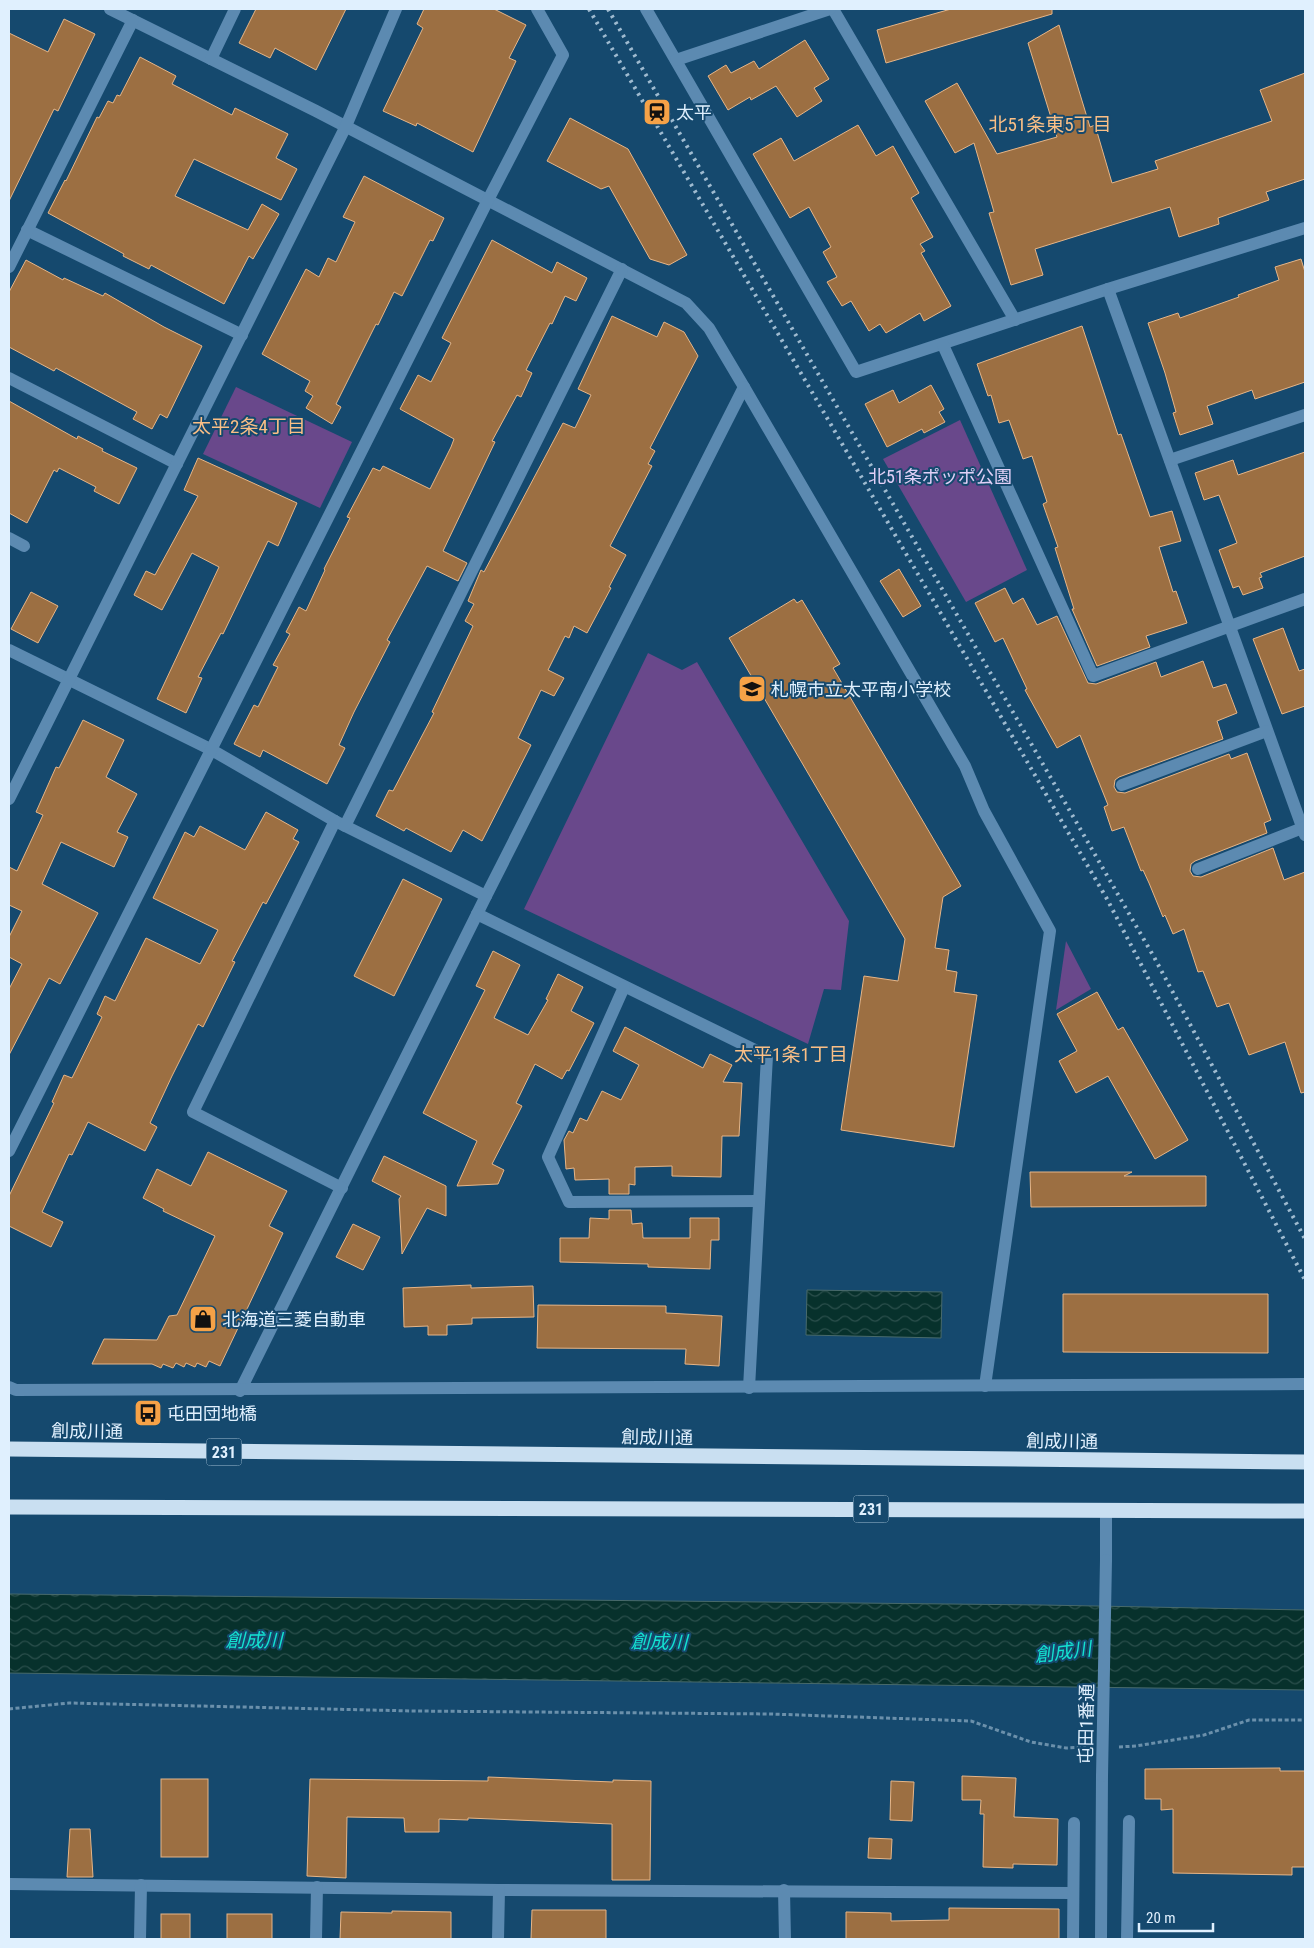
<svg xmlns="http://www.w3.org/2000/svg" width="1314" height="1948" font-family="'Roboto Condensed','Noto Sans JP',sans-serif">
	<defs>
		<pattern id="water-waves" width="16" height="10" patternUnits="userSpaceOnUse" patternTransform="scale(1.25)"><rect width="16" height="10" fill="#07312c"/><path d="M0 5q4-4 8 0t8 0" fill="none" stroke="#2b4f4c"/></pattern>
	</defs>
	<rect width="100%" height="100%" fill="#15496e"/>
	<g fill="#69488b">
		<polygon points="236,387 352,442 320,508 203,454"/>
		<polygon points="960,420 1027,570 966,602 883,459"/>
		<polygon points="648,653 682,670 697,662 849,921 841,990 824,989 808,1044 524,909"/>
		<polygon points="1066,941 1091,989 1056,1010"/>
	</g>
	<g fill="url(#water-waves)" stroke="#486a6b">
		<polygon points="807,1290 942,1292 941,1338 806,1335"/>
		<polygon points="9,1594 1042,1605 1305,1610 1305,1690 9,1673"/>
	</g>
	<g fill="#9c6f42" stroke="#e6b587">
		<polygon points="256,9 346,9 316,70 275,48 270,58 239,43"/>
		<polygon points="424,9 494,9 526,25 509,58 516,61 473,152 417,123 416,126 383,111 423,28 417,24"/>
		<polygon points="951,9 1052,9 1052,14 886,63 877,30"/>
		<polygon points="64,19 95,34 58,111 54,109 9,201 9,33 48,52"/>
		<polygon points="1059,25 1090,127 1095,125 1112,183 1158,169 1155,161 1272,121 1260,90 1305,73 1305,179 1266,192 1269,200 1218,218 1219,224 1179,237 1170,207 1035,249 1043,275 1011,285 989,213 994,212 974,143 955,153 925,101 957,83 997,154 1057,137 1028,43"/>
		<polygon points="805,40 829,79 814,88 822,101 797,117 776,86 751,100 750,97 728,110 708,76 726,65 731,73 754,61 759,69"/>
		<polygon points="140,57 176,76 172,84 232,115 235,108 288,134 276,158 297,169 281,200 194,159 175,196 248,230 262,204 279,214 253,259 249,256 224,304 151,265 149,269 123,256 124,254 48,213 65,180 66,181 97,117 99,118 108,101 113,103 117,95 120,96"/>
		<polygon points="570,118 628,149 687,255 669,265 650,259 609,186 601,189 547,161"/>
		<polygon points="858,125 876,156 893,146 919,193 911,198 933,237 920,244 925,251 921,253 951,306 924,321 920,313 886,333 880,324 869,331 851,301 842,306 827,282 837,277 823,252 831,247 809,207 790,218 753,154 781,138 794,161"/>
		<polygon points="364,176 444,218 433,241 430,240 402,296 394,292 378,325 376,324 336,404 341,407 332,424 306,408 313,396 305,391 310,381 262,354 306,269 319,277 328,258 336,262 355,222 343,217"/>
		<polygon points="492,240 552,273 557,262 587,278 576,301 565,296 552,324 550,323 526,370 532,373 521,397 517,395 492,441 495,442 443,551 467,563 458,581 427,566 387,640 390,642 354,712 339,745 345,748 327,784 263,750 260,757 234,744 254,705 258,707 278,667 273,665 290,634 286,632 299,607 306,611 325,570 324,569 350,518 347,517 373,468 380,471 383,466 430,489 451,447 454,439 400,409 418,375 431,382 451,343 442,338"/>
		<polygon points="1301,259 1305,272 1305,382 1255,399 1252,390 1207,406 1213,424 1180,435 1173,413 1176,412 1165,373 1148,323 1178,313 1180,318 1239,297 1238,295 1279,280 1275,267"/>
		<polygon points="26,260 63,280 64,278 103,296 105,293 164,327 202,346 167,418 160,414 152,429 133,419 137,412 56,368 54,371 9,347 9,292"/>
		<polygon points="612,316 657,337 664,322 684,332 698,356 650,448 655,451 648,464 652,466 610,546 626,555 609,587 611,588 587,633 574,626 569,638 565,636 548,670 564,678 554,696 541,690 518,738 531,745 482,841 463,830 451,852 406,828 404,831 376,816 389,790 393,791 434,713 432,712 473,626 465,621 474,604 468,601 481,570 484,572 563,423 575,428 591,395 578,389"/>
		<polygon points="1082,326 1118,435 1121,434 1150,517 1172,511 1181,541 1159,547 1173,592 1176,591 1187,623 1146,636 1150,647 1097,666 1072,609 1074,609 1055,548 1058,547 1043,504 1047,502 1032,456 1023,459 1009,420 999,423 991,395 988,396 977,364"/>
		<polygon points="931,385 944,409 939,412 945,422 924,433 922,429 887,447 865,404 893,390 899,403"/>
		<polygon points="9,401 77,439 78,436 103,449 102,451 137,468 119,504 94,491 96,487 59,468 57,472 54,470 27,523 9,513"/>
		<polygon points="1305,452 1305,556 1260,573 1262,577 1259,578 1263,588 1243,595 1239,586 1233,588 1219,550 1237,543 1219,495 1204,500 1195,473 1233,460 1238,475"/>
		<polygon points="198,458 297,503 278,546 268,541 223,634 221,633 198,677 202,678 186,713 157,699 219,567 192,553 162,610 134,595 146,571 155,575 198,496 184,490"/>
		<polygon points="899,569 921,606 903,617 880,581"/>
		<polygon points="1005,588 1013,604 1023,598 1037,625 1057,616 1088,683 1096,684 1156,662 1161,677 1203,661 1213,688 1226,684 1237,713 1217,721 1223,739 1119,777 1115,780 1114,787 1117,792 1125,793 1229,754 1231,759 1247,753 1271,820 1264,823 1267,833 1195,861 1191,864 1190,871 1193,876 1201,877 1273,848 1284,880 1305,872 1305,1092 1301,1093 1285,1042 1249,1055 1229,1003 1217,1007 1203,971 1198,972 1184,929 1173,934 1165,915 1163,917 1149,883 1143,870 1141,871 1124,827 1112,831 1104,807 1108,805 1080,735 1057,748 1025,690 1027,689 1003,638 995,642 975,603"/>
		<polygon points="31,592 58,606 38,643 11,629"/>
		<polygon points="794,599 797,603 802,600 840,664 833,668 961,886 943,897 935,948 949,950 946,970 957,972 954,992 977,995 954,1147 841,1130 864,976 898,981 905,939 729,638"/>
		<polygon points="1283,628 1299,671 1305,669 1305,706 1282,714 1253,639"/>
		<polygon points="83,720 124,740 106,777 137,794 117,832 128,837 114,867 61,842 42,884 98,913 60,984 49,978 9,1055 9,989 22,964 9,957 9,937 22,911 9,905 9,867 17,871 43,815 36,812 56,767 59,768"/>
		<polygon points="266,812 298,830 293,839 299,842 266,904 263,902 232,961 235,962 203,1027 198,1024 172,1076 150,1123 157,1127 145,1151 88,1122 72,1155 69,1154 42,1212 63,1222 51,1247 9,1226 9,1196 54,1103 52,1102 64,1075 72,1078 102,1017 97,1014 105,996 115,1001 146,938 200,964 218,930 153,898 185,832 194,837 200,826 245,850"/>
		<polygon points="403,879 442,899 394,996 354,976"/>
		<polygon points="493,951 520,965 494,1018 528,1035 548,1000 546,999 558,974 583,987 571,1011 594,1023 569,1071 567,1070 562,1079 535,1064 516,1103 522,1106 492,1164 504,1170 498,1184 457,1186 477,1141 423,1113 485,990 476,986"/>
		<polygon points="1097,992 1118,1030 1123,1027 1188,1140 1155,1159 1108,1076 1076,1093 1059,1061 1077,1051 1057,1014"/>
		<polygon points="625,1027 703,1068 710,1054 732,1065 723,1082 742,1083 739,1136 722,1136 721,1177 672,1176 672,1166 635,1167 635,1185 629,1184 629,1194 609,1194 609,1179 575,1180 574,1168 566,1169 564,1140 569,1131 573,1133 580,1118 587,1121 602,1091 621,1100 639,1065 613,1051"/>
		<polygon points="208,1152 287,1191 269,1226 283,1233 220,1366 209,1361 206,1367 197,1363 195,1367 186,1363 184,1367 176,1363 173,1368 163,1364 161,1368 152,1364 92,1364 104,1339 157,1340 169,1316 177,1315 215,1236 163,1211 164,1209 143,1198 157,1169 191,1186"/>
		<polygon points="384,1156 446,1186 446,1216 427,1208 402,1254 399,1199 401,1196 372,1181"/>
		<polygon points="1030,1172 1132,1172 1124,1176 1206,1176 1206,1206 1031,1207"/>
		<polygon points="609,1210 631,1210 632,1224 642,1223 643,1238 690,1238 690,1218 719,1218 719,1240 711,1240 710,1269 648,1267 648,1264 560,1262 560,1238 589,1238 590,1218 609,1219"/>
		<polygon points="353,1224 380,1237 363,1270 336,1257"/>
		<polygon points="471,1285 471,1288 533,1286 534,1317 472,1318 472,1324 447,1325 447,1335 428,1335 428,1326 404,1327 403,1288"/>
		<polygon points="1063,1294 1268,1294 1268,1353 1063,1352"/>
		<polygon points="538,1305 666,1306 666,1313 722,1316 719,1366 685,1364 686,1349 537,1348"/>
		<polygon points="1280,1768 1280,1771 1305,1771 1305,1867 1292,1867 1292,1875 1173,1873 1173,1809 1161,1810 1161,1799 1145,1799 1145,1769"/>
		<polygon points="962,1776 1016,1778 1014,1817 1058,1819 1057,1865 1013,1864 1013,1868 983,1867 984,1814 980,1814 981,1800 962,1800"/>
		<polygon points="488,1777 613,1782 613,1780 651,1781 650,1880 612,1880 612,1824 468,1818 468,1820 439,1819 439,1832 405,1832 404,1818 347,1817 346,1878 307,1876 310,1779 488,1781"/>
		<rect x="161" y="1779" width="47" height="78"/>
		<polygon points="891,1781 914,1782 912,1821 890,1820"/>
		<polygon points="70,1829 90,1829 93,1877 67,1877"/>
		<polygon points="869,1838 892,1839 891,1859 868,1858"/>
		<polygon points="949,1908 1059,1909 1059,1939 846,1939 846,1912 891,1913 891,1921 949,1920"/>
		<polygon points="532,1910 606,1910 606,1939 531,1939"/>
		<polygon points="392,1911 451,1912 451,1939 340,1939 341,1912 392,1913"/>
		<rect x="161" y="1914" width="29" height="25"/>
		<rect x="227" y="1914" width="45" height="25"/>
	</g>
	<g fill="none" stroke-linecap="round" stroke-linejoin="round">
		<g stroke="#6b90ab" stroke-width="3" stroke-dasharray="4 2.5" stroke-linecap="butt">
			<polyline points="9,1709 69,1703 414,1711 771,1714 971,1721 1031,1742 1066,1748 1086,1747"/>
			<polyline points="1119,1747 1136,1746 1204,1735 1249,1720 1305,1720"/>
		</g>
		<g stroke="#5c8ab1" stroke-width="12">
			<polyline points="110,9 316,111 686,303 709,328 744,387 486,896 240,1391"/>
			<polyline points="646,9 856,372 1108,289 1305,228"/>
			<polyline points="833,9 1015,320"/>
			<polyline points="211,59 235,9"/>
			<polyline points="676,60 830,9"/>
			<polyline points="27,230 242,335"/>
			<polyline points="9,267 133,20"/>
			<polyline points="1108,289 1305,835"/>
			<polyline points="943,345 1093,676 1305,599"/>
			<polyline points="9,378 177,464"/>
			<polyline points="744,387 965,766 984,811 1050,931 985,1386"/>
			<polyline points="1170,460 1305,415"/>
			<polyline points="9,538 24,546"/>
			<polyline points="9,650 210,749 335,821 486,896"/>
			<polyline points="1122,785 1267,731"/>
			<polyline points="9,799 346,126 396,9"/>
			<polyline points="335,821 193,1112 342,1188"/>
			<polyline points="345,826 622,269"/>
			<polyline points="1198,869 1305,827"/>
			<polyline points="477,914 767,1056 749,1388"/>
			<polyline points="624,987 548,1157 569,1202 759,1201"/>
			<polyline points="9,1151 488,200 563,55 537,9"/>
			<polyline points="9,1387 16,1390 1305,1384"/>
			<polyline points="1106,1560 1106,1509"/>
			<polyline points="9,1884 499,1890 1073,1893"/>
			<polyline points="784,1890 785,1939"/>
			<polyline points="140,1939 141,1885"/>
			<polyline points="316,1939 317,1887"/>
			<polyline points="498,1939 499,1890"/>
			<polyline points="1073,1939 1074,1823"/>
			<polyline points="1101,1939 1102,1776"/>
			<polyline points="1127,1939 1129,1821"/>
		</g>
		<g stroke="#c9dff1" stroke-width="15">
			<polyline points="9,1449 1305,1462"/>
			<polyline points="9,1507 1305,1511"/>
		</g>
		<g stroke="#9fbbd0" stroke-width="4" stroke-dasharray="2.5 5" stroke-linecap="butt">
			<polyline points="589,9 1107,899 1305,1280"/>
			<polyline points="608,9 1154,957 1305,1239"/>
		</g>
		<polyline stroke="#5c8ab1" stroke-width="12" points="1102,1776 1106,1560"/>
	</g>
	<defs>
		<symbol id="station-square" viewBox="-11 -11 22 22"><rect x="-9" y="-9" width="18" height="18" rx="4" fill="#f6a247" stroke="#15496e"/><path d="M-3-6H3Q5-6 5-4V2Q5 4 3 4L4.5 6H3L1.5 4h-3L-3 6H-4.5L-3 4Q-5 4-5 2V-4Q-5-6-3-6ZM-3.5-4v3h7v-3ZM-3.5 1v1.5H-2V1ZM2 1v1.5H3.5V1Z" fill="#111"/></symbol>
		<symbol id="school-square" viewBox="-11 -11 22 22"><rect x="-9" y="-9" width="18" height="18" rx="4" fill="#f6a247" stroke="#15496e"/><path d="M0-5L7-2L0 1L-7-2ZM-4 1L0 2.5L4 1V4Q0 6-4 4Z" fill="#111"/></symbol>
		<symbol id="shop-square" viewBox="-11 -11 22 22"><rect x="-9" y="-9" width="18" height="18" rx="4" fill="#f6a247" stroke="#15496e"/><path d="M-5-2.5h2.3a2.7 3.5 0 0 1 5.4 0H5L5.5 6h-11ZM-1.5-2.5h3a1.5 2.3 0 0 0-3 0Z" fill="#111"/></symbol>
		<symbol id="bus-square" viewBox="-11 -11 22 22"><rect x="-9" y="-9" width="18" height="18" rx="4" fill="#f6a247" stroke="#15496e"/><path d="M-5-6H5V4H4V6H2V4H-2V6H-4V4H-5ZM-3.5-4V0h7V-4ZM-3.5 1.2v1.5H-2V1.2ZM2 1.2v1.5H3.5V1.2Z" fill="#111"/></symbol>
	</defs>
	<g fill-rule="evenodd">
		<use href="#station-square" x="641" y="96" width="32" height="32"/>
		<use href="#school-square" x="736" y="673" width="32" height="32"/>
		<use href="#shop-square" x="187" y="1303" width="32" height="32"/>
		<use href="#bus-square" x="132" y="1397" width="32" height="32"/>
	</g>
	<g text-anchor="middle" dominant-baseline="central" stroke-width="4" stroke-linejoin="round" paint-order="stroke">
		<g fill="#15496e" stroke="#a3bed3" stroke-width="1">
			<rect x="206.5" y="1438.5" width="35" height="27" rx="4"/>
			<rect x="853.5" y="1495.5" width="35" height="27" rx="4"/>
		</g>
		<g font-size="16" font-weight="bold" fill="#e0f0fe">
			<text x="224" y="1452">231</text>
			<text x="871" y="1509">231</text>
		</g>
		<g font-size="18" fill="#e0f0fe" stroke="#15496e" text-anchor="start">
			<text x="676" y="112">太平</text>
			<text x="771" y="689">札幌市立太平南小学校</text>
			<text x="222" y="1319">北海道三菱自動車</text>
			<text x="167" y="1413">屯田団地橋</text>
		</g>
		<g font-size="18" fill="#e1d0f7" stroke="#15496e">
			<text x="940" y="476">北51条ポッポ公園</text>
		</g>
		<g font-size="18" fill="#e0f0fe" stroke="#15496e">
			<text transform="translate(87 1431) rotate(1)">創成川通</text>
			<text transform="translate(657 1437) rotate(1)">創成川通</text>
			<text transform="translate(1062 1441) rotate(1)">創成川通</text>
			<text transform="translate(1086 1724) rotate(-89)">屯田1番通</text>
		</g>
		<g font-size="19" fill="#fabf86" stroke="#15496e">
			<text x="1050" y="124">北51条東5丁目</text>
			<text x="249" y="426">太平2条4丁目</text>
			<text x="791" y="1054">太平1条1丁目</text>
		</g>
		<g font-size="19" font-style="italic" fill="#14e1d0" stroke="#15496e">
			<text x="254" y="1640">創成川</text>
			<text transform="translate(659 1642) rotate(1)">創成川</text>
			<text transform="translate(1063 1652) rotate(-7)">創成川</text>
		</g>
	</g>
	<rect width="1314" height="1948" fill="none" stroke="#e0f0fe" stroke-width="20"/>
	<path d="M1139 1923v8h74v-8" fill="none" stroke="#e0f0fe" stroke-width="2.5"/>
	<text x="1146" y="1923" font-size="15" fill="#e0f0fe" stroke="#15496e" stroke-width="4" paint-order="stroke">20 m</text>
</svg>
